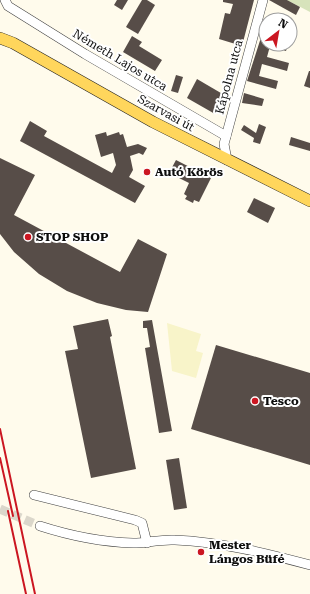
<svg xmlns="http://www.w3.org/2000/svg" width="310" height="594" font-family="'Roboto Serif',serif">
	<rect width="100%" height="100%" fill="#fffbec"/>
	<polygon fill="#f8f4c9" points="167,323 201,334 196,351 203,353 196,378 172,371"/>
	<polygon fill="#d7e3bb" points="287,0 310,0 310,12"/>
	<g fill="#574d48">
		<polygon points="117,0 128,0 122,10 114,5"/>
		<polygon points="142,0 147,0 155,5 138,34 126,27"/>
		<polygon points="223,0 254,0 242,46 219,39 225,13 230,14 233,4 223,2"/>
		<polygon points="269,0 287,0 300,7 296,15"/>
		<polygon points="265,25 266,44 288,44 286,51 270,46 267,57 289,63 287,71 262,64 259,76 278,81 276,89 247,81"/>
		<polygon points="132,36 142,42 139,46 162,60 155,71 123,52"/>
		<polygon points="309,71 310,71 310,88 304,86"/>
		<polygon points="176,75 183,77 178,93 171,91"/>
		<polygon points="197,79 226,96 215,114 187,98"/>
		<polygon points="244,93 264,99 262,106 242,103"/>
		<polygon points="30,121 47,131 44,136 112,173 116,165 113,153 101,157 95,135 106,132 107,136 119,132 120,135 123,134 127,147 138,144 147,148 143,155 139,153 130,156 133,170 129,177 145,186 135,203 20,141"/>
		<polygon points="259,124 266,127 260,144 253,142 254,138 241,130 244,125 256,133"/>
		<polygon points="291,137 310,143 310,151 289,145"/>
		<polygon points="0,158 35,175 14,215 120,272 138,239 167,254 148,312 126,310 97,303 67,291 39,274 14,252 0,234"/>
		<polygon points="176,160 211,178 199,202 194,200 193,203 185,199 187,196 184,194 189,183 169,173"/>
		<polygon points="254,198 275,208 268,223 247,212"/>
		<polygon points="108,319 112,336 110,337 136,469 91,478 65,351 78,349 73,326"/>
		<polygon points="152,320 172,431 159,433 145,348 150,347 147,328 143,328 143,321"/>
		<polygon points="216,345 310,373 310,465 191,429"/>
		<polygon points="179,458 187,508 174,510 166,460"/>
	</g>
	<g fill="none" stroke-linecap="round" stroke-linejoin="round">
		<polyline stroke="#dbd7cb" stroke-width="9" stroke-dasharray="9 4.5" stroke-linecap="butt" points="0,509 40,526"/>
		<defs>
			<g id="minor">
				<polyline points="5,0 8,6 85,54 226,136"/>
				<polyline points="227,160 224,144 263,0"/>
				<polyline points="34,495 135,520 142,523 147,543"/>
				<path d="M40 526C71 536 101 542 133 543 147 543 161 539 175 540 221 542 266 553 310 565"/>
			</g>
			<polyline id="major" points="0,38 13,43 153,122 310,201"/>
		</defs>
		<use href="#minor" stroke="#404040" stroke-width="10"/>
		<use href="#major" stroke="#1e1e1e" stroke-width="12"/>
		<use href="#minor" stroke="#fff" stroke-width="9"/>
		<use href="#major" stroke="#ffd65c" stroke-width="11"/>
		<g stroke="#cb1621" stroke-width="2">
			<polyline points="0,429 35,594"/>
			<polyline points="0,458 13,516"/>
			<polyline points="8,511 26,594"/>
		</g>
	</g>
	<g fill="#cb1621" stroke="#fff" stroke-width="1.5">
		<circle cx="147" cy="172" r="4"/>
		<circle cx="28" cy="237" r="4"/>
		<circle cx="255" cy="401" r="4"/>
		<circle cx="201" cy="552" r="4"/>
	</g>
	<g text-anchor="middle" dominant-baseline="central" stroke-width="4" stroke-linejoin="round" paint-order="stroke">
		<g font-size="12" fill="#0d0d0d" stroke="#fff">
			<text transform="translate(120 60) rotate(31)">Németh Lajos utca</text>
			<text transform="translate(229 77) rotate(-75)">Kápolna utca</text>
			<text transform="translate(166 113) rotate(29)">Szarvasi út</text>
		</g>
		<g font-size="12" font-weight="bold" fill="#0d0d0d" stroke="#fff" text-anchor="start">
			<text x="155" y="172">Autó Körös</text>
			<text x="36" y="237">STOP SHOP</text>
			<text x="263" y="401">Tesco</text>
			<text x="209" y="545">Mester<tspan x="209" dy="14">Lángos Büfé</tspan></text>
		</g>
	</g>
	<g transform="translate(278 32) rotate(31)"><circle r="19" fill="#ffffff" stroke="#9e9e9e"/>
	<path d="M0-3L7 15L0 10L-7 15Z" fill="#cb1621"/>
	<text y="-6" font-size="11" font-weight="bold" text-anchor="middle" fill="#0d0d0d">N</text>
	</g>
</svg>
